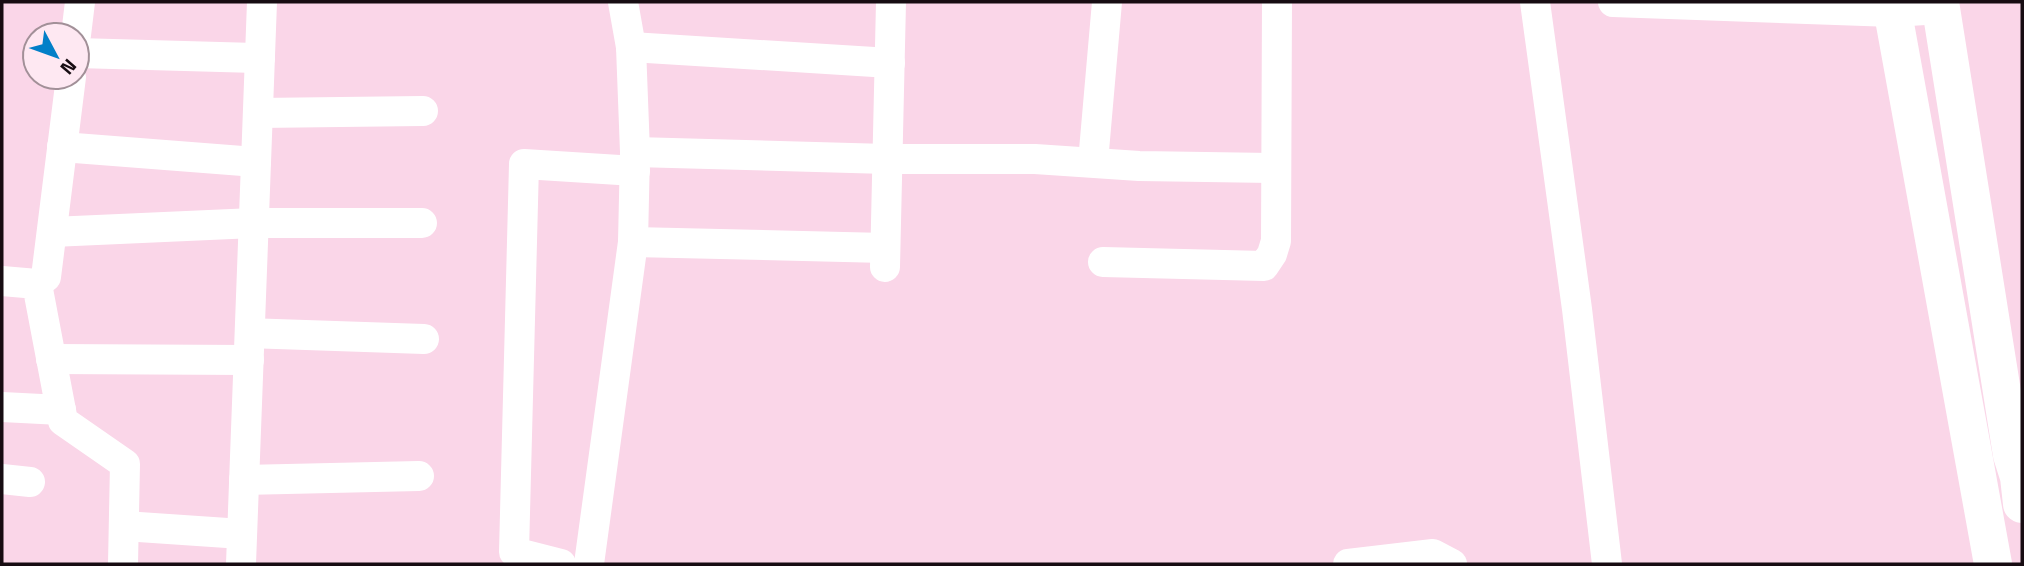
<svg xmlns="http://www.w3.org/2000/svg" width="2024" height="566" font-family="'Titillium Web',sans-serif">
	<rect width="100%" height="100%" fill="#fad6e8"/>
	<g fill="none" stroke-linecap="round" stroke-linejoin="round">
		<g stroke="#fff" stroke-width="30">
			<polyline points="1535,2 1577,309 1607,564"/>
			<polyline points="1613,2 1893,12 1941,9"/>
			<polyline points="76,35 80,2"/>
			<polyline points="631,47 890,63"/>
			<polyline points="77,53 260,58"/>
			<polyline points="258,113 423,111"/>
			<polyline points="62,147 256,162"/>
			<polyline points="635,152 887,159 1035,159 1139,166 1276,168"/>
			<polyline points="1093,162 1107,2"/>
			<polyline points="52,232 254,223 422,223"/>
			<polyline points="633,242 885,248"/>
			<polyline points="1103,262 1264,266 1272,254 1276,241 1277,2"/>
			<polyline points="885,267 891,2"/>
			<polyline points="2,281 37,284 63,421 125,464 123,564"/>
			<polyline points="37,284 46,277 71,77"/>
			<polyline points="250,333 424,339"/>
			<polyline points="51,359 249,360"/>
			<polyline points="2,407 61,410"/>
			<polyline points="2,479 30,482"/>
			<polyline points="244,480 419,476"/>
			<polyline points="124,526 242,534"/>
			<polyline points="241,564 262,2"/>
			<polyline points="561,564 514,552 524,164 635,171"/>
			<polyline points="589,564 633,242 635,152 631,47 623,2"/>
			<polyline points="1348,564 1433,554 1452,564"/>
		</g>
		<g stroke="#fff" stroke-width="38">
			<polyline points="1891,2 1993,564"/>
			<polyline points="1940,2 2012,455 2019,477 2022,504"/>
		</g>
	</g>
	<rect width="2024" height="566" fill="none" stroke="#170c12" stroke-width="7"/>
	<g transform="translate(56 56) rotate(131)"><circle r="33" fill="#fee8f2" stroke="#a29098" stroke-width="2"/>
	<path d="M0-5L12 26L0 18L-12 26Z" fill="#027fc8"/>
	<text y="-10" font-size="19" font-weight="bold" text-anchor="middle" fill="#170c12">N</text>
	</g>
</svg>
